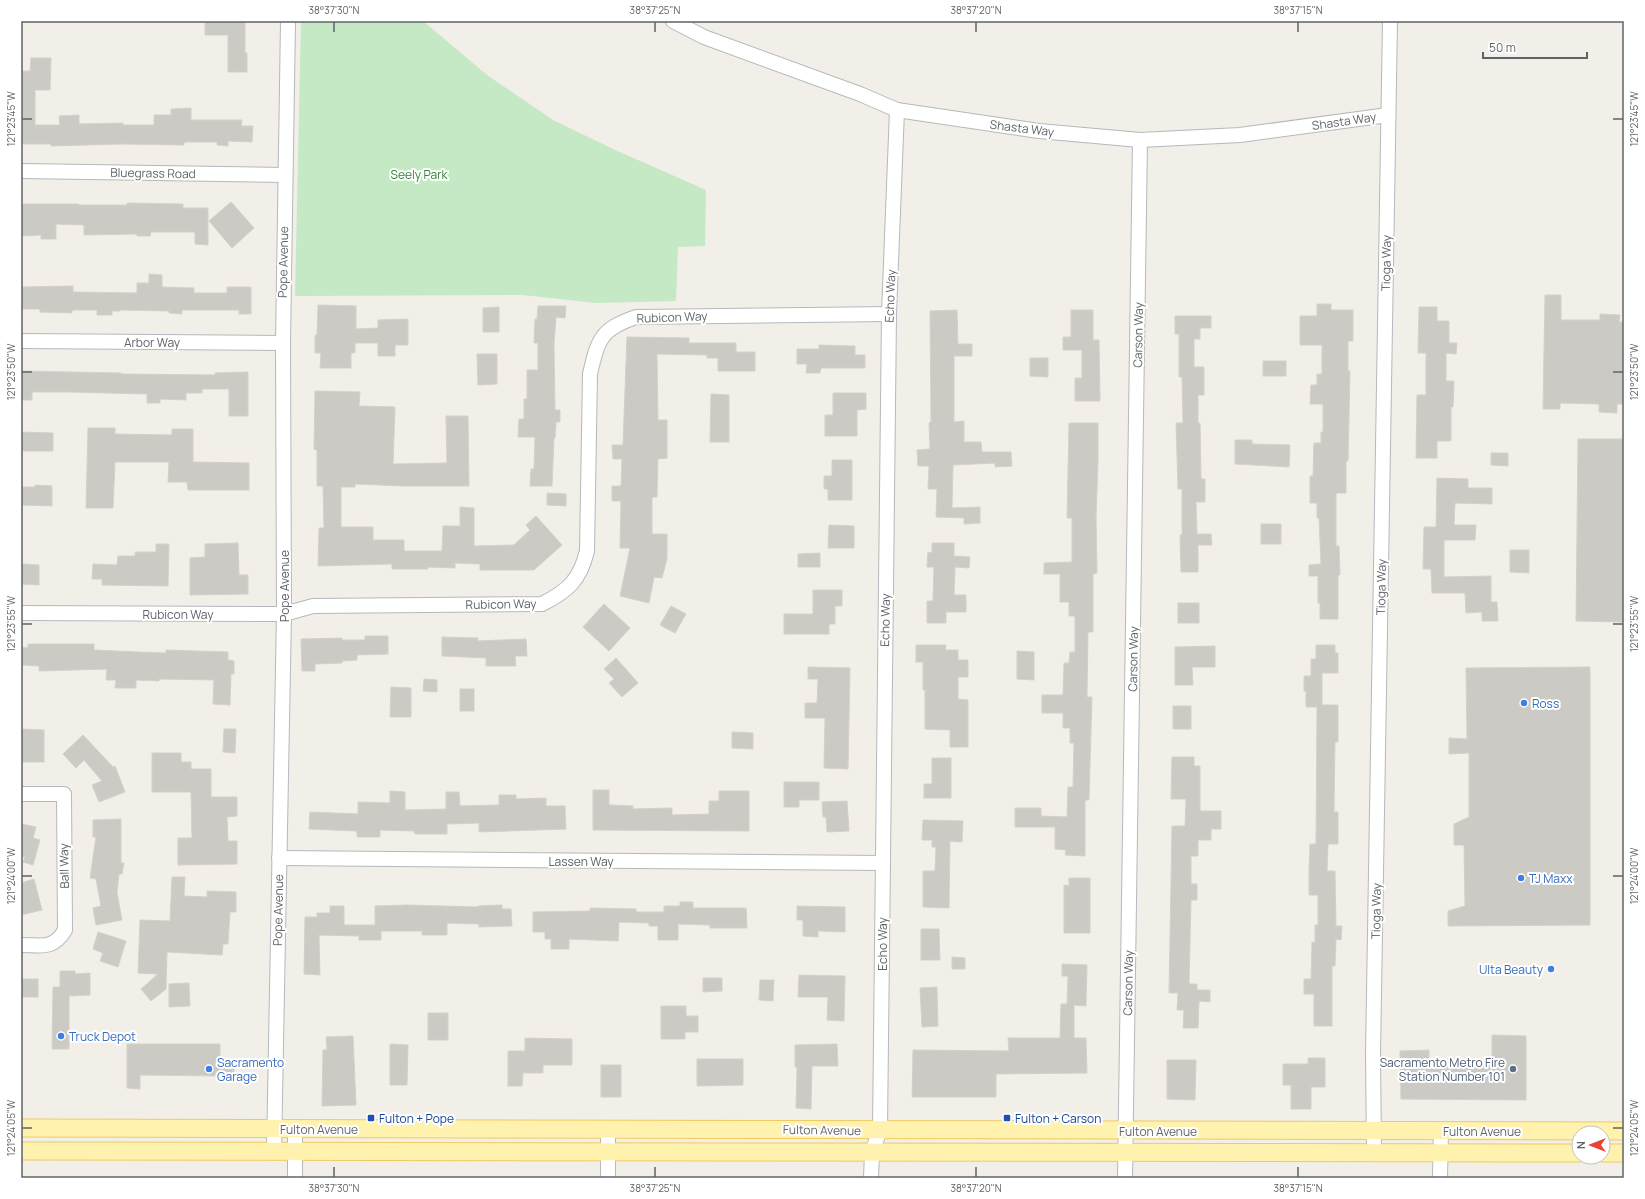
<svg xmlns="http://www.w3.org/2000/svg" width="1645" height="1199" font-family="Manrope,sans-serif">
	<rect width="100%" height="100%" fill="#f1efe8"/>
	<polygon fill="#c5e8c5" points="301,21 423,21 487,75 553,120 613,149 706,190 705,246 678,247 676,301 596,303 523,295 295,296"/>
	<g fill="#cccac5" stroke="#d6d1c6">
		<polygon points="205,21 245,21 245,53 247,53 247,72 228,72 228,35 205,35"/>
		<polygon points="31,58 51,58 50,90 35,90 35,125 60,125 59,116 79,115 79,124 123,123 123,125 154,125 154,115 171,115 171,109 191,108 191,120 242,120 241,126 253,126 252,142 228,141 228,146 217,145 217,142 184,142 184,145 123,144 51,146 51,144 21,144 21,71 30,71"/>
		<polygon points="231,202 254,228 232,248 209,221"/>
		<polygon points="127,203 183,204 183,208 208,208 208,245 195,244 195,232 151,232 150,236 137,236 137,234 84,235 84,225 56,224 56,239 41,239 41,235 21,236 21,204 79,204 79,205 127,205"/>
		<polygon points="149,274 162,275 162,287 194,288 194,293 227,293 227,287 251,287 251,314 239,314 239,310 182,310 182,314 169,313 169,311 120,310 120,311 112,311 112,315 97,315 97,310 72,310 72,313 40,312 40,309 21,309 21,287 73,286 73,292 137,293 137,283 149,283"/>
		<polygon points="1545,295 1561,295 1561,320 1600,320 1600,314 1620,315 1619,322 1624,322 1623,404 1617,404 1617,413 1599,412 1599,404 1560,403 1560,409 1543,409"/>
		<polygon points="1317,304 1331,304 1331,310 1353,310 1353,341 1348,341 1348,371 1350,371 1348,461 1346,461 1346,493 1336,493 1336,546 1339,546 1340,575 1338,575 1338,619 1320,619 1320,603 1318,603 1318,576 1309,576 1309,565 1321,564 1319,518 1317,518 1317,503 1310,503 1310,476 1313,476 1314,443 1321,443 1321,432 1323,432 1323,404 1310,404 1311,385 1317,385 1317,374 1322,374 1322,345 1300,345 1300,316 1317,316"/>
		<polygon points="318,305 356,306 356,329 378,328 378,320 408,319 408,345 395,345 395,356 378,356 378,343 355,343 355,353 351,353 351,368 320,368 321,353 315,353 315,335 317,335"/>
		<polygon points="538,306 566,306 565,318 556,317 554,344 555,410 560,410 560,422 556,422 555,438 554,438 552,486 530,486 531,469 534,469 535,437 518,437 519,419 524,419 524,399 527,399 527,370 538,370 538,343 534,343 535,319 537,319"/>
		<polygon points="499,307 499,332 483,332 483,308"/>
		<polygon points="1419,307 1437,307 1437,321 1449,321 1449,343 1457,343 1456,354 1446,353 1446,381 1454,381 1453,407 1451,407 1451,441 1437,441 1437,458 1416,458 1417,395 1426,395 1426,353 1418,353"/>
		<polygon points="957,310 958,344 972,344 972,356 954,356 954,422 964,421 964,442 981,442 982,452 1011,452 1012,466 995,467 995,463 953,465 952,508 980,507 980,523 964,524 964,518 936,517 937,489 928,489 929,466 918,466 917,450 930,449 929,423 931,422 930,311"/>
		<polygon points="1071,310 1093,310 1093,340 1099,340 1100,401 1075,401 1075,378 1082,378 1082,350 1063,350 1063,337 1071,337"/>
		<polygon points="1175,316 1211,316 1211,328 1200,328 1200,339 1194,339 1194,367 1204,367 1204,395 1198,395 1198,423 1200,423 1201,479 1205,479 1205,502 1196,502 1197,534 1211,534 1212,545 1198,545 1198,572 1181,572 1180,535 1182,535 1182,489 1178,489 1176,423 1183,423 1182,377 1179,377 1179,334 1175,334"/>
		<polygon points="627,337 689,338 689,343 736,343 736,352 755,352 755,371 718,371 718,358 707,358 707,355 657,354 658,420 667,420 667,458 658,459 657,497 652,497 652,534 667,534 667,558 662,578 654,577 649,603 620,596 630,548 620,548 621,501 612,501 612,486 621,486 622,459 613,459 612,445 623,445"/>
		<polygon points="819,345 855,346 855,355 865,355 865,368 821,368 820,373 806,373 807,364 797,364 797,349 819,349"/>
		<polygon points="477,354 497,354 497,384 478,385"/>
		<polygon points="1030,358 1048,358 1048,377 1030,376"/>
		<rect x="1263" y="361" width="23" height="15"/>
		<polygon points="21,371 121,373 121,374 215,375 215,373 248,372 248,416 229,416 229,389 202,389 202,393 186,393 186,400 160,399 160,403 147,403 147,394 69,392 32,392 32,400 21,400"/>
		<polygon points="315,391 360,392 359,406 395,407 393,464 447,463 446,416 468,416 469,486 403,486 355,484 355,487 341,487 341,527 373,527 373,540 404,540 404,551 442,551 443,526 460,526 460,507 474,508 474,546 514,545 530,530 526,525 536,516 562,545 534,570 480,570 480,564 455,563 455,568 428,567 428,569 392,569 392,564 318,566 319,528 324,528 323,486 317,486 317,450 314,449"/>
		<polygon points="833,393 866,393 866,409 857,410 857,436 825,436 825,415 833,415"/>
		<polygon points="711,394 729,395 729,442 710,442"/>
		<polygon points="1069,423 1098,423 1098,462 1096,518 1097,573 1093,574 1093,632 1088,632 1087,697 1092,697 1089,800 1085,800 1085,856 1065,855 1066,850 1055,849 1055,827 1015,827 1015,808 1041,808 1041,816 1067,817 1068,787 1073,787 1074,743 1070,743 1070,728 1063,728 1063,713 1042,713 1042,695 1063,695 1064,663 1069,663 1070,652 1075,652 1075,616 1069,616 1069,602 1060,602 1060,574 1044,574 1044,563 1072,562 1072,518 1067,518"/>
		<polygon points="88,428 115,428 115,434 172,435 172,429 193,429 193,462 249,463 249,490 188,490 187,482 168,482 169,462 115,462 113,508 86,508"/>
		<polygon points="21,432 53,433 53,451 21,451"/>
		<polygon points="1578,439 1624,439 1624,622 1576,621"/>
		<polygon points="1235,440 1252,440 1252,444 1290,445 1289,467 1235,464"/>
		<polygon points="1491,453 1508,453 1508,466 1491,465"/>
		<polygon points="832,460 852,460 852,500 828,500 828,489 824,489 824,476 832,476"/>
		<polygon points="1437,478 1468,479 1468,488 1492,488 1492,504 1455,503 1454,525 1476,525 1475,540 1444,540 1444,577 1491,576 1491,602 1497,602 1498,621 1482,621 1482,612 1466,613 1465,593 1432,593 1431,569 1423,569 1424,527 1436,527"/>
		<polygon points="35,485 52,486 52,506 21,505 21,487 35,487"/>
		<polygon points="547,493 566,494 566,506 547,505"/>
		<rect x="1261" y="524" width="20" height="20"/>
		<polygon points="829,525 854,526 854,548 828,548"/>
		<polygon points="238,543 239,575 248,575 248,594 190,595 190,558 205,557 205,544"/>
		<polygon points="932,543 954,543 954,556 970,557 969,568 955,567 954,595 966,595 966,612 946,612 946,623 927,623 927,601 933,601 934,567 927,567 928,552 932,553"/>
		<polygon points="156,544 169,544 168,586 102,585 102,579 92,579 93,564 117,565 118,556 135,556 135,552 156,552"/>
		<polygon points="1510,550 1529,550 1529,573 1510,572"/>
		<polygon points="820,553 820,567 798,567 798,554"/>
		<polygon points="21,564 39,565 39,585 21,584"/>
		<polygon points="813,590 842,590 842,606 835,606 835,624 829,624 829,634 784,634 784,614 813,614"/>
		<rect x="1178" y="603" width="21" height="20"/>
		<polygon points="604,604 630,628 609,651 583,627"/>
		<polygon points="671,606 686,614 675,633 660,625"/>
		<polygon points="365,636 388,636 388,654 357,655 357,660 342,661 342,663 315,664 315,671 302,671 301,639 342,638 342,640 365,640"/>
		<polygon points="442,637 478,638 477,641 526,639 527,656 515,656 516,666 486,666 486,658 442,656"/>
		<polygon points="28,644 94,644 94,650 138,652 166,653 166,650 228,652 228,660 234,661 234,674 231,674 230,705 213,704 214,680 159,679 159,681 136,680 136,688 115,688 116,680 106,680 107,669 39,671 39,666 21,665 21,647 28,648"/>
		<polygon points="916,645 946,645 945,650 958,650 958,660 968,660 968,677 958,677 958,699 968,700 968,747 950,747 950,730 925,729 925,690 923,690 923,662 916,662"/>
		<polygon points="1316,645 1335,645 1335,653 1338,653 1338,673 1322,673 1322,705 1338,705 1338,742 1335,742 1334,812 1338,812 1338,844 1328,844 1327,871 1335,871 1336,926 1342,926 1341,940 1336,939 1335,966 1332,966 1332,1026 1314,1026 1314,994 1304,994 1304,979 1311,979 1312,942 1315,943 1315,925 1318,925 1318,895 1309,895 1309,871 1310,844 1316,844 1317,707 1306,707 1306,691 1304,691 1304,676 1311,676 1311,659 1316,659"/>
		<polygon points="1215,646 1215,667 1192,667 1193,685 1175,685 1175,647"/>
		<polygon points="1017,651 1034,652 1034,680 1017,679"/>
		<polygon points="616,658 638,683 622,697 609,683 614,679 604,669"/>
		<polygon points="808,667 850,668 848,769 824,768 825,718 805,718 805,703 817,703 818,679 808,679"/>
		<polygon points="1590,667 1590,925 1448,926 1448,911 1465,906 1464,845 1454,845 1454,824 1469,817 1469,753 1449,754 1449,738 1467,739 1466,668"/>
		<polygon points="424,679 437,680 437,692 423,691"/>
		<polygon points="391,687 411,688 411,717 390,717"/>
		<rect x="460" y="689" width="14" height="22"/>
		<rect x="1173" y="706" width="18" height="23"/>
		<polygon points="21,729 44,730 44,762 21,762"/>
		<polygon points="224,729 236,729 235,753 223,752"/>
		<polygon points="732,732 753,733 753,749 732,748"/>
		<polygon points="83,735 113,767 115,766 125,792 99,802 92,785 102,781 84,760 76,768 63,754"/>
		<polygon points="152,753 181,753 181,762 191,762 191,769 211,769 211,797 237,797 237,816 227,817 228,841 237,841 237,864 178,865 178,838 192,838 191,792 152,792"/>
		<polygon points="1172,757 1194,757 1194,766 1200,766 1200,811 1221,811 1221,829 1211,829 1211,840 1198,840 1198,856 1191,856 1191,884 1197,884 1197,900 1191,900 1189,984 1197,984 1197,990 1210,990 1210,1002 1199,1001 1198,1028 1183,1028 1184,1010 1177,1010 1178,993 1169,993 1172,826 1185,826 1186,799 1171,799"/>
		<polygon points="932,758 951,758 951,798 924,798 924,784 932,784"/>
		<polygon points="784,782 819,782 819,800 799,800 799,807 784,807"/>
		<polygon points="593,790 609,790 609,805 633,806 633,809 672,808 672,815 709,814 709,801 719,801 719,791 749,791 749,831 593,830"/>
		<polygon points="390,791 405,792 405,810 446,809 446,792 459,792 460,806 499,805 499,795 516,795 516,799 546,798 546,806 565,806 566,829 479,832 479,823 447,824 447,834 415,834 414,831 380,830 380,837 357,837 357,831 309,829 310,812 358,814 358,802 390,803"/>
		<polygon points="847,801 849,831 827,832 826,817 823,817 822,802"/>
		<polygon points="121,819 121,863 124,863 122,874 119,874 117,893 122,920 96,925 93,908 101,906 96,879 90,878 96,837 93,837 93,820"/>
		<polygon points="923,820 963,821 962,842 950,841 949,908 923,907 923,871 935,871 936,847 932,847 932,840 922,840"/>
		<polygon points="21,824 36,827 33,838 40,840 33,865 23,862 25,857 21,856"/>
		<polygon points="172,877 185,877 184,896 207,897 207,891 236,892 236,912 230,912 228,944 223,944 222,955 167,952 166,989 151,1001 141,989 158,974 138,973 140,920 170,921"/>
		<polygon points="1069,878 1090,878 1090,933 1064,933 1064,885 1069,886"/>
		<polygon points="34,879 42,910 21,915 21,883"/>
		<polygon points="680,902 693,902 693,908 746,908 747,928 710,928 710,925 678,924 678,940 658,940 658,926 649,926 649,923 619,922 618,941 569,939 569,949 551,949 551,939 545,939 545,932 533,932 533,912 590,911 590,908 636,909 636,912 664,912 664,906 680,906"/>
		<polygon points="407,905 478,907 478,906 502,905 502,909 511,909 512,926 479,927 479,924 447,923 447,935 422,935 422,931 381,931 381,940 359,940 359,936 319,935 320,975 304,974 305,917 317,917 317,913 330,913 330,906 344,906 344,925 375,925 375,906"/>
		<polygon points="797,906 845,907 845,932 818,931 818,937 803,936 803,920 797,920"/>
		<polygon points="921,929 939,929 940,960 921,960"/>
		<polygon points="98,932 126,941 118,967 100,961 103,953 93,949"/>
		<polygon points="952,957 965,958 965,969 952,969"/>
		<polygon points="1062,964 1087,965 1086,1006 1074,1005 1074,1038 1086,1038 1087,1073 996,1074 996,1097 912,1097 913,1050 1009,1051 1008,1038 1060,1038 1061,1004 1067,1004 1068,976 1062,976"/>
		<polygon points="60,971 75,971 75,974 90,973 90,995 69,996 69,1049 52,1049 53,987 60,987"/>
		<polygon points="799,975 845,976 844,1021 827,1020 828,997 798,997"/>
		<polygon points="703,978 722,978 722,991 703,992"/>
		<rect x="21" y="979" width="17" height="18"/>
		<polygon points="760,980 774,980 773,1001 759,1000"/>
		<polygon points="189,983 190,1006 169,1007 169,984"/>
		<polygon points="937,987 938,1026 922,1027 920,988"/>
		<polygon points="661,1006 686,1006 686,1016 698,1016 698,1032 685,1032 685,1039 661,1039"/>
		<rect x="428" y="1013" width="20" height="27"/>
		<polygon points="1492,1035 1526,1036 1526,1100 1401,1099 1400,1051 1429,1050 1429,1064 1492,1064"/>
		<polygon points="353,1036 356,1105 322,1106 323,1050 327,1050 326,1037"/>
		<polygon points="525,1038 572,1039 572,1065 543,1065 543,1073 523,1073 522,1086 508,1086 508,1051 525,1051"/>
		<polygon points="127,1044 220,1044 220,1062 234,1062 234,1074 220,1074 220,1076 140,1075 140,1089 127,1088"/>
		<polygon points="390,1044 408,1045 407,1085 390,1085"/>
		<polygon points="837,1044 838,1066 812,1066 811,1109 796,1108 797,1067 795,1067 795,1045"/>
		<polygon points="1308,1058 1325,1058 1325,1087 1311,1087 1311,1109 1291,1109 1291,1085 1283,1085 1283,1064 1308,1064"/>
		<polygon points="697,1059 743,1059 743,1085 697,1086"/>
		<polygon points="1167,1060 1196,1060 1195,1100 1167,1099"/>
		<rect x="601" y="1065" width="20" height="32"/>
	</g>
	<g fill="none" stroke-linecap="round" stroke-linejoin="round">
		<defs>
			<g id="minor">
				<polyline points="673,21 704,37 860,94 897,110 1039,131 1140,140 1240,135 1388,115"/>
				<polyline points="21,171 284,175"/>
				<polyline points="21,341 283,343"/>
				<path d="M21 613 284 614 313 606 542 604C568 591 580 580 587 551L590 374C598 339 601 329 636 317L889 314"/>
				<path d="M21 794H64L65 930C53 950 42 945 21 945"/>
				<polyline points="279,858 883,863"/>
				<polyline points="274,1152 284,614 283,343 288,21"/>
				<polyline points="1374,1152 1373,1055 1390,21"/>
				<polyline points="295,1178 295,1129"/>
				<polyline points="608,1178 608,1129"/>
				<polyline points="871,1178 872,1152 880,1130 889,314 897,110"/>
				<polyline points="1125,1178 1140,140"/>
				<polyline points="1440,1178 1441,1131"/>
			</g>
			<g id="major">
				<polyline points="21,1128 1624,1131"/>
				<polyline points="21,1151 1579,1153"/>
				<polyline points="1603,1153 1624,1153"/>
			</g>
		</defs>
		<use href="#minor" stroke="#b5b8bc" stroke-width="16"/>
		<use href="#major" stroke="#f2c960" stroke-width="19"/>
		<use href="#minor" stroke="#fff" stroke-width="14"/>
		<use href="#major" stroke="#fff2af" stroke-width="17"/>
	</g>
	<path fill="none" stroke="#5f6368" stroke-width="1.5" d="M334 22V32M655 22V32M976 22V32M1298 22V32M22 119H32M1613 119H1623M22 372H32M1613 372H1623M22 624H32M1613 624H1623M22 876H32M1613 876H1623M22 1128H32M1613 1128H1623M334 1167V1177M655 1167V1177M976 1167V1177M1298 1167V1177"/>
	<g fill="#3f7fe0" stroke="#fff" stroke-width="1.5">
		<circle cx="1524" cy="703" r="4"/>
		<circle cx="1521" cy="878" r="4"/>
		<circle cx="1551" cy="969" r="4"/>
		<circle cx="61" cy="1036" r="4"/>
		<circle cx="209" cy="1069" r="4"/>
	</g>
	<circle fill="#5c6f8a" stroke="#fff" stroke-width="1.5" cx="1513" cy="1069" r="4"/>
	<g fill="#1a4fb4" stroke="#fff" stroke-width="1.5">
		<rect x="367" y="1114" width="8" height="8" rx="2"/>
		<rect x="1003" y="1114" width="8" height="8" rx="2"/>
	</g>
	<g text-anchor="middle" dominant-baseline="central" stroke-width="4" stroke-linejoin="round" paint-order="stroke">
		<g font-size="12" fill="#5f6368" stroke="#fff">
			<text transform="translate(1344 121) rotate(-8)">Shasta Way</text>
			<text transform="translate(1022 128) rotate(7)">Shasta Way</text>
			<text transform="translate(153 173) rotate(1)">Bluegrass Road</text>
			<text transform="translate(283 262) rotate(-89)">Pope Avenue</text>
			<text transform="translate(1386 263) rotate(-89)">Tioga Way</text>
			<text transform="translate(890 296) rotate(-88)">Echo Way</text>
			<text transform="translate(672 317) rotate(-2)">Rubicon Way</text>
			<text transform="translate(1138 335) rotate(-89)">Carson Way</text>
			<text x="152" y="342">Arbor Way</text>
			<text transform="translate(284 586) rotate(-90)">Pope Avenue</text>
			<text transform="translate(1381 587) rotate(-89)">Tioga Way</text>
			<text transform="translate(501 604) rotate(-1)">Rubicon Way</text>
			<text x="178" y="614">Rubicon Way</text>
			<text transform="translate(885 620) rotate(-89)">Echo Way</text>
			<text transform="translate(1133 659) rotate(-89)">Carson Way</text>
			<text x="581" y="861">Lassen Way</text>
			<text transform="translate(64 866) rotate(-91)">Ball Way</text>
			<text transform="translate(278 910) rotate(-89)">Pope Avenue</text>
			<text transform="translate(1376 911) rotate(-89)">Tioga Way</text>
			<text transform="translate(882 944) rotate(-90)">Echo Way</text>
			<text transform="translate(1128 983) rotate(-89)">Carson Way</text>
			<text x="319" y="1129">Fulton Avenue</text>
			<text transform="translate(822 1130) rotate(1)">Fulton Avenue</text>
			<text x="1158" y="1131">Fulton Avenue</text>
			<text x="1482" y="1131">Fulton Avenue</text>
		</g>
		<g font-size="12" fill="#348238" stroke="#fff">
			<text x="419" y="174">Seely Park</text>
		</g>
		<g font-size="12" fill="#366cbe" stroke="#fff" text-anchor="start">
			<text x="1532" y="703">Ross</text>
			<text x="1529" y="878">TJ Maxx</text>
			<text x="1543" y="969" text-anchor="end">Ulta Beauty</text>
			<text x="69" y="1036">Truck Depot</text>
			<text x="217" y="1062">Sacramento<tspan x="217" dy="14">Garage</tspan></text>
		</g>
		<g font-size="12" fill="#4e5e75" stroke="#fff" text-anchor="end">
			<text x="1505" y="1062">Sacramento Metro Fire<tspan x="1505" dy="14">Station Number 101</tspan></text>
		</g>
		<g font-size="12" fill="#164399" stroke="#fff" text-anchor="start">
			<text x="379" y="1118">Fulton + Pope</text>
			<text x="1015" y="1118">Fulton + Carson</text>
		</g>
	</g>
	<rect width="1645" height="1199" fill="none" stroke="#ffffff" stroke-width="44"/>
	<g transform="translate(1591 1145) rotate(270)"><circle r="19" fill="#ffffff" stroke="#bfc1c3"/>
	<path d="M0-3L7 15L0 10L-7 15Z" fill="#ea4335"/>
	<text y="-6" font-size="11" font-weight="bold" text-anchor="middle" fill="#5f6368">N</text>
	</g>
	<path d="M1483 52v6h104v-6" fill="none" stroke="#5f6368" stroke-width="2"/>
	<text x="1489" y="52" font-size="12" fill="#5f6368" stroke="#ffffff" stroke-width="3" paint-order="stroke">50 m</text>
	<rect x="22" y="22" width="1601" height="1155" fill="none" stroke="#5f6368" stroke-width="1.5"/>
	<g font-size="10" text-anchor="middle" fill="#5f6368">
		<text x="334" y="14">38°37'30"N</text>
		<text x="655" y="14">38°37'25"N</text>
		<text x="976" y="14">38°37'20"N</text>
		<text x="1298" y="14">38°37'15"N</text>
		<text transform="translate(1634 119) rotate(-90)" y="4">121°23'45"W</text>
		<text transform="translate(11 119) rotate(-90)" y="4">121°23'45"W</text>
		<text transform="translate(1634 372) rotate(-90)" y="4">121°23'50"W</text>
		<text transform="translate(11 372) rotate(-90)" y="4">121°23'50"W</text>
		<text transform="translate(1634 624) rotate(-90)" y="4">121°23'55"W</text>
		<text transform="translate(11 624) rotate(-90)" y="4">121°23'55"W</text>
		<text transform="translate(1634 876) rotate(-90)" y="4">121°24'00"W</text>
		<text transform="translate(11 876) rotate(-90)" y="4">121°24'00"W</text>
		<text transform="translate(1634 1128) rotate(-90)" y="4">121°24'05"W</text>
		<text transform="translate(11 1128) rotate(-90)" y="4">121°24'05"W</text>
		<text x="334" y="1192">38°37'30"N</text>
		<text x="655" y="1192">38°37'25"N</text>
		<text x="976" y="1192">38°37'20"N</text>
		<text x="1298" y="1192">38°37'15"N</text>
	</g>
</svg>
